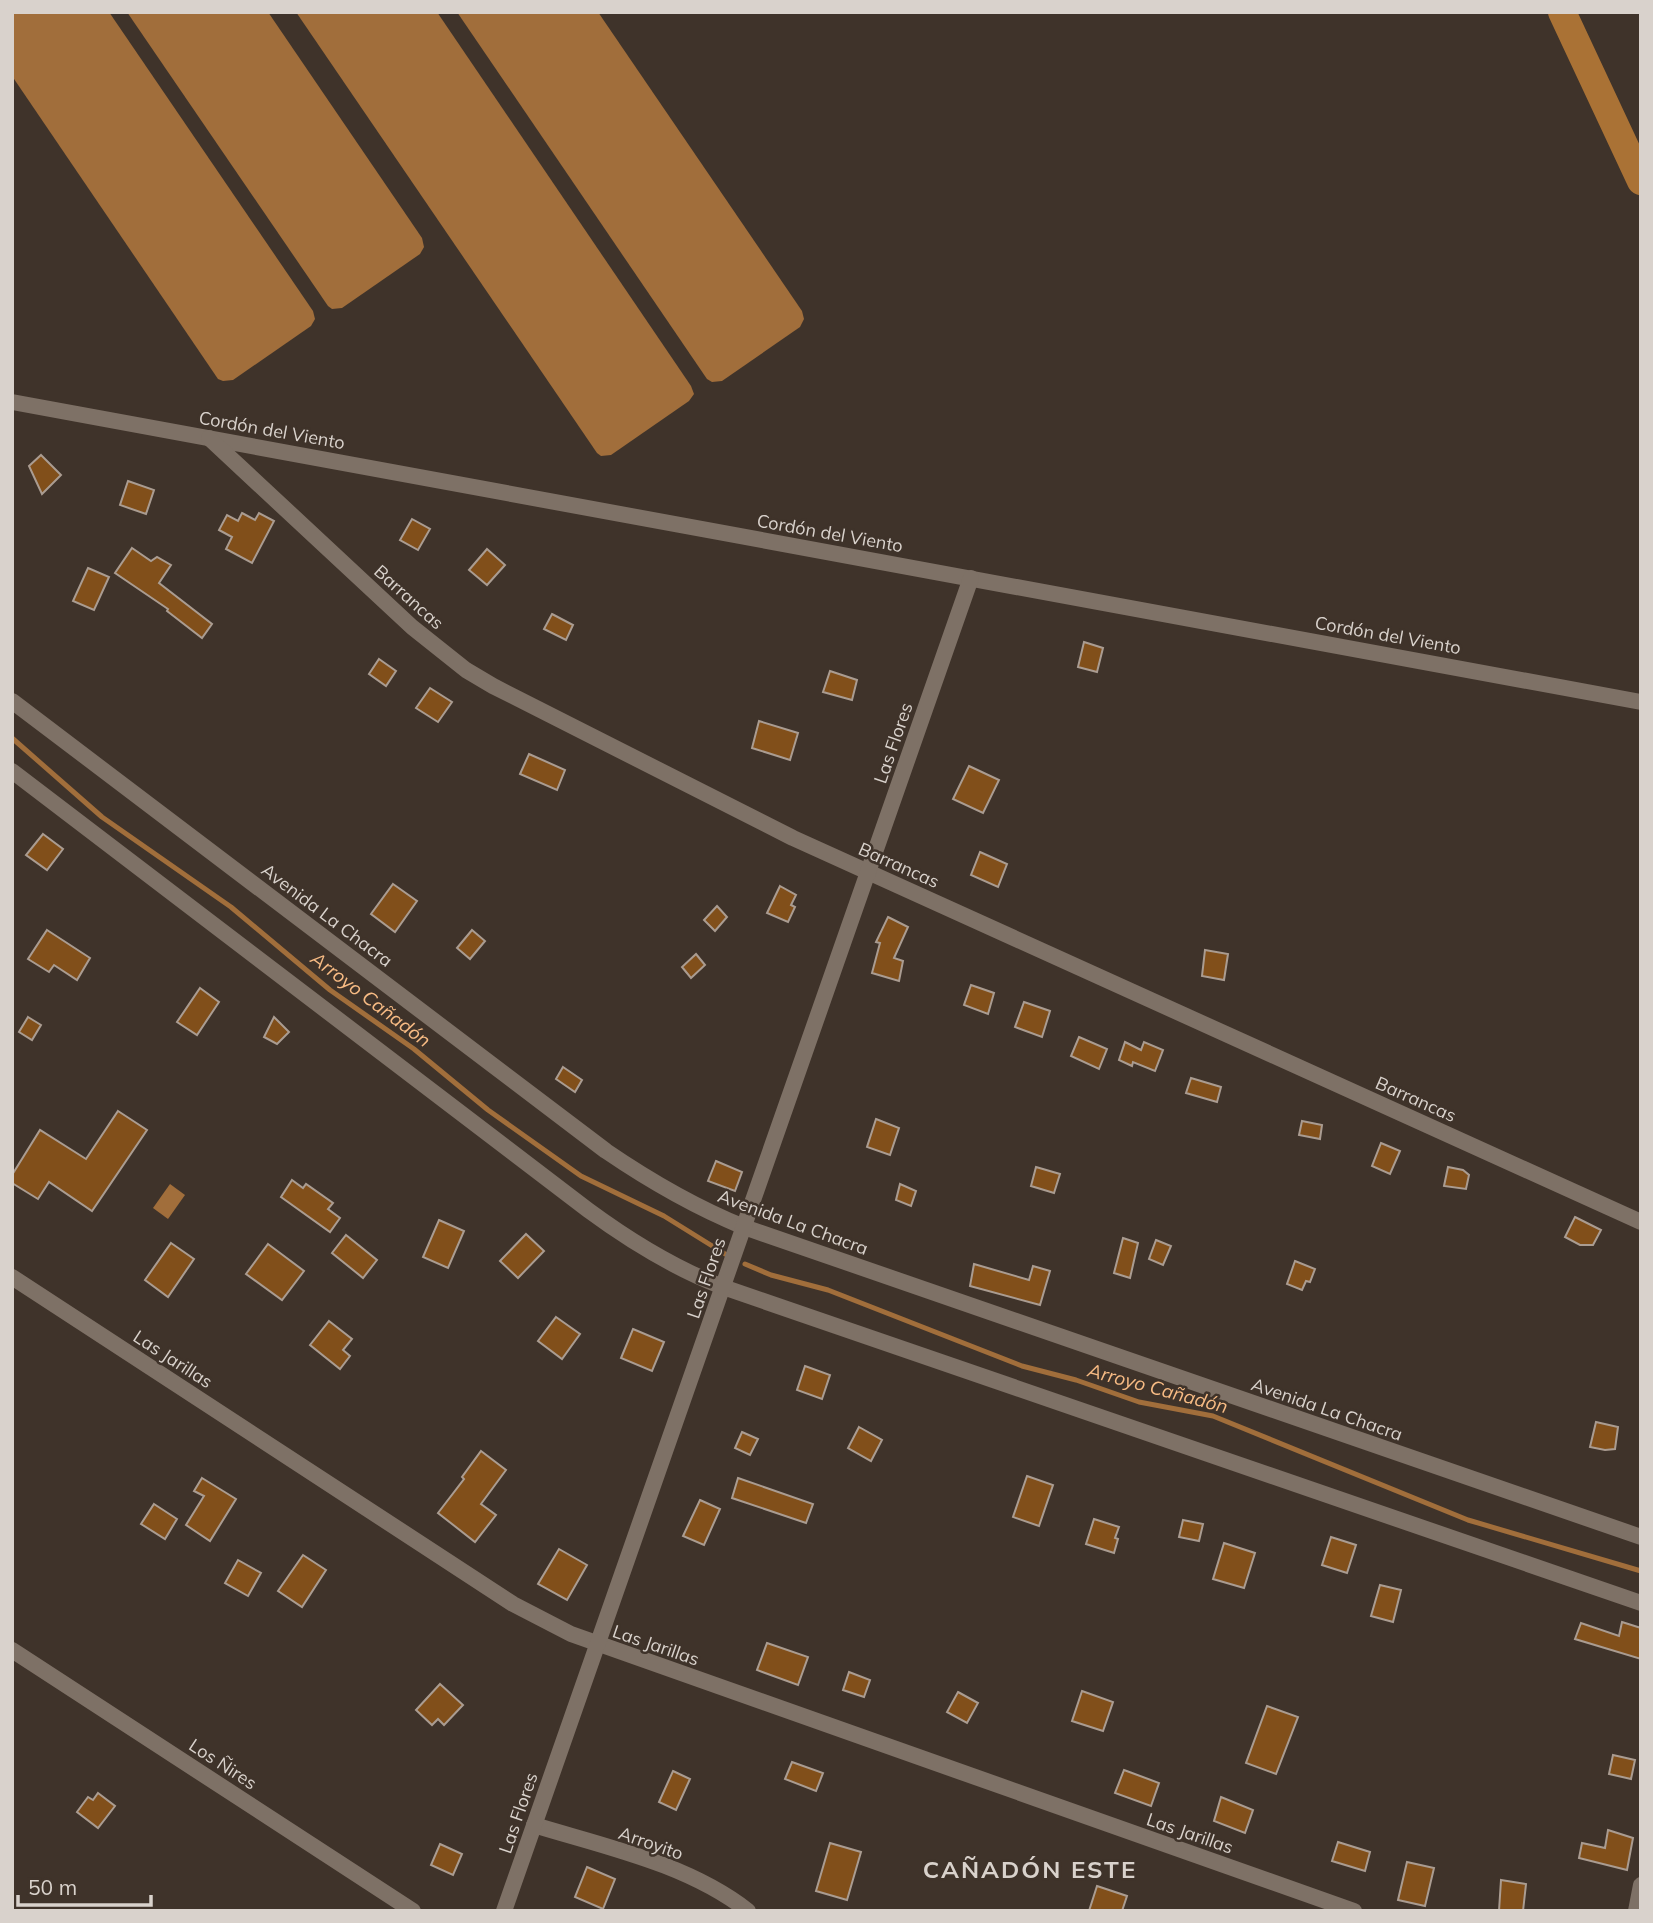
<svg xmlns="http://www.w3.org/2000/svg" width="1653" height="1923" font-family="Mulish,sans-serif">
	<rect width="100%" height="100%" fill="#3f332a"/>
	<g fill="#a16e3b">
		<polygon points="12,12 109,12 313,311 315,319 311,326 233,380 223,381 218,379 12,76"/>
		<polygon points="127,12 268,12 422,238 424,247 420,254 342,308 332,309 328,306"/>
		<polygon points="296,12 437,12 691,386 694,394 689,401 611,455 601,456 597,453"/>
		<polygon points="457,12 598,12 802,311 804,319 800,327 722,381 712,382 707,379"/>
		<polygon points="170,1184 185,1195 168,1219 153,1208"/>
	</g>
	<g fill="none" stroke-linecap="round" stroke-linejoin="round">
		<g stroke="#a16e3b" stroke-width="5">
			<polyline points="12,738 102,817 231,907 330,990 414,1049 488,1110 581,1176 664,1216 730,1257"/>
			<polyline points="745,1264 771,1275 828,1290 1022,1366 1076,1380 1139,1402 1213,1416 1468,1520 1641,1571"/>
		</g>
	</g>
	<g fill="#814f1a" stroke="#aa9c91" stroke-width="2">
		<polygon points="41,455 61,475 42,494 29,466"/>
		<polygon points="128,481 154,490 146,514 120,505"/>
		<polygon points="242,513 255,520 259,513 274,521 252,563 226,549 232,537 219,530 227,515 238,521"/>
		<polygon points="412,519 430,529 418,550 400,540"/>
		<polygon points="132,548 151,561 157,557 171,565 159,583 212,624 202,638 167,611 168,609 115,573"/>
		<polygon points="487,549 505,565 487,585 469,570"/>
		<polygon points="88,568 109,577 94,610 73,601"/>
		<polygon points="552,614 573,625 566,640 544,629"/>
		<polygon points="1084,642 1103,648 1097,672 1078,667"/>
		<polygon points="379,659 396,671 386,686 369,674"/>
		<polygon points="830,671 857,680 852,700 823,692"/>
		<polygon points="430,688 452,702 438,722 416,708"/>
		<polygon points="759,721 798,733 790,760 752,748"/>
		<polygon points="529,754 565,770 557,790 520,774"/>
		<polygon points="969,766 999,780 983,813 953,799"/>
		<polygon points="43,834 63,849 47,870 26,855"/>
		<polygon points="980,852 1007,864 998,887 971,875"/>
		<polygon points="393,884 417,901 395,932 371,914"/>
		<polygon points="780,886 796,895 791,905 795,907 788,922 767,913"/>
		<polygon points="717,906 727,917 715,931 704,920"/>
		<polygon points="888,917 908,927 894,958 903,961 899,981 872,973 880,943 876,942"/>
		<polygon points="47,930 90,958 77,980 54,965 49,972 28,959"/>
		<polygon points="472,930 485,941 470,959 457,948"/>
		<polygon points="1205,950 1228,954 1224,980 1202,976"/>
		<polygon points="696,954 705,965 691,978 682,967"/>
		<polygon points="971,985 994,993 988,1014 964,1005"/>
		<polygon points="200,988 219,1002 197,1035 177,1022"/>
		<polygon points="1024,1002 1050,1011 1042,1037 1015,1027"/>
		<polygon points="28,1017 41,1025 32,1040 19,1032"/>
		<polygon points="274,1017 289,1032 277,1044 264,1037"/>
		<polygon points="1079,1037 1107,1049 1099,1069 1071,1056"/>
		<polygon points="1125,1042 1141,1050 1144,1042 1163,1050 1155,1071 1133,1062 1132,1066 1119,1060"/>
		<polygon points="563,1067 582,1080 575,1092 556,1079"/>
		<polygon points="1191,1078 1221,1087 1217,1102 1186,1093"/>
		<polygon points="118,1111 147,1130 92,1211 49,1182 38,1199 12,1183 12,1175 40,1130 86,1159"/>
		<polygon points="876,1119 899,1128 890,1155 867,1147"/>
		<polygon points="1302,1121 1322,1125 1320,1139 1299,1135"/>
		<polygon points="1381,1143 1400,1151 1390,1174 1372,1166"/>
		<polygon points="716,1161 742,1172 735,1191 708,1181"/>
		<polygon points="1036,1167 1060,1174 1054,1193 1031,1186"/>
		<polygon points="1448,1167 1463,1170 1469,1175 1466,1189 1444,1186"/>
		<polygon points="292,1180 303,1188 306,1184 333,1203 328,1209 340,1218 330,1232 281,1197"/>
		<polygon points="900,1184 916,1191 911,1206 896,1200"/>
		<polygon points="1575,1217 1601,1230 1593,1245 1580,1245 1565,1237"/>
		<polygon points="439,1220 464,1231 448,1268 423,1257"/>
		<polygon points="526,1234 544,1251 518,1278 500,1261"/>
		<polygon points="346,1235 377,1260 363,1278 332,1253"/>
		<polygon points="1123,1238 1138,1243 1130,1278 1114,1273"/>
		<polygon points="1156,1240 1171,1246 1163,1265 1149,1259"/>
		<polygon points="171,1243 194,1259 168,1297 145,1280"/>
		<polygon points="268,1244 304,1271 282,1300 246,1274"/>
		<polygon points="1295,1261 1315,1269 1310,1282 1306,1281 1302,1290 1287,1284"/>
		<polygon points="974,1264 1029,1280 1033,1266 1050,1271 1040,1305 970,1286"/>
		<polygon points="556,1317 580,1334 562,1359 538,1341"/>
		<polygon points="329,1321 352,1339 343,1350 350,1356 340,1369 310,1345"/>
		<polygon points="633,1329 664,1342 652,1371 621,1358"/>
		<polygon points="805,1366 830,1375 822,1399 797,1390"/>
		<polygon points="1596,1422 1618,1427 1615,1449 1605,1450 1590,1447"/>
		<polygon points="859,1427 882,1440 871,1461 848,1448"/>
		<polygon points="742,1432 758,1439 750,1455 735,1448"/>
		<polygon points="481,1451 506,1470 481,1504 496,1515 475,1542 438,1513 464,1479 462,1477"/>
		<polygon points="1027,1476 1053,1485 1039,1526 1013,1517"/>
		<polygon points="202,1478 236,1499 210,1541 186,1525 204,1496 194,1491"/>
		<polygon points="738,1478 813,1504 806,1523 732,1498"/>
		<polygon points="700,1500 720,1509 704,1545 683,1536"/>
		<polygon points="154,1504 177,1519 165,1539 141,1524"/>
		<polygon points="1094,1519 1119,1527 1115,1538 1118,1539 1114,1553 1086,1544"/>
		<polygon points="1183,1520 1203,1524 1199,1541 1179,1537"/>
		<polygon points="1331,1537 1356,1545 1347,1573 1322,1565"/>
		<polygon points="1224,1543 1255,1553 1244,1588 1213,1579"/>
		<polygon points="559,1549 587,1565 567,1600 538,1584"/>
		<polygon points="303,1555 326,1570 302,1607 278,1591"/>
		<polygon points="238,1560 261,1573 248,1596 225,1583"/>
		<polygon points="1380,1585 1401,1590 1393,1622 1371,1616"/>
		<polygon points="1622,1622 1641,1628 1641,1659 1575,1639 1581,1623 1619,1636"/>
		<polygon points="767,1643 808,1657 798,1685 757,1670"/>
		<polygon points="849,1672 870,1680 864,1697 843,1690"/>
		<polygon points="440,1684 463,1705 444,1725 438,1719 432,1725 416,1710"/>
		<polygon points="1082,1691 1113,1702 1103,1731 1072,1721"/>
		<polygon points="958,1692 978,1703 967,1723 947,1712"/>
		<polygon points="1267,1706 1298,1717 1276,1774 1246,1763"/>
		<polygon points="1613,1755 1635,1760 1631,1779 1609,1774"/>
		<polygon points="792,1762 823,1773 816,1791 785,1779"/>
		<polygon points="1124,1770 1159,1783 1151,1806 1115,1793"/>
		<polygon points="673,1771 690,1779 676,1810 659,1802"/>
		<polygon points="98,1793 115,1806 98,1828 77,1812 88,1797 93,1800"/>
		<polygon points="1221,1797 1253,1810 1245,1833 1214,1821"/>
		<polygon points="1608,1830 1633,1838 1627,1870 1579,1858 1582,1843 1605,1848"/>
		<polygon points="1338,1842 1370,1852 1365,1871 1332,1861"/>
		<polygon points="830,1843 861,1852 847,1900 816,1891"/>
		<polygon points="440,1844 462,1854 453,1875 431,1865"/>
		<polygon points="1407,1862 1434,1868 1425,1906 1398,1900"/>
		<polygon points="587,1867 615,1879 603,1909 575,1897"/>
		<polygon points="1501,1880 1526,1884 1523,1911 1499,1911"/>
		<polygon points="1097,1886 1127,1896 1122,1911 1089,1911"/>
	</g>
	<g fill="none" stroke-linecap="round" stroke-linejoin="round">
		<g stroke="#7e7166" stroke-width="16">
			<polyline points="12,402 1641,702"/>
			<polyline points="209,438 412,627 466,670 493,686 793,838 1641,1222"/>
			<path d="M12 701 606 1151C650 1181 695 1207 744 1227L1641 1537"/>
			<path d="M12 771 588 1210C630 1241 674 1268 723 1287L1641 1603"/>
			<polyline points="12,1277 513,1604 571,1634 1354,1911"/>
			<polyline points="12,1650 413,1911"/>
			<path d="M534 1825C606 1847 688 1864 748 1911"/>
			<polyline points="504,1911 971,578"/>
			<polyline points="1636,1911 1641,1885"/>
		</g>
		<polyline stroke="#aa7235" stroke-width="28" points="1562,12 1641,181"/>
	</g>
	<g text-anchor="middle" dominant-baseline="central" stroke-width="5" stroke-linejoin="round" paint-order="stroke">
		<g font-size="18" fill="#d9d2cc" stroke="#3f332a">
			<text transform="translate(272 430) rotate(10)">Cordón del Viento</text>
			<text transform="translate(830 533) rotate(10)">Cordón del Viento</text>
			<text transform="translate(409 597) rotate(42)">Barrancas</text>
			<text transform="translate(1388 635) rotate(10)">Cordón del Viento</text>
			<text transform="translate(893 743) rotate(-71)">Las Flores</text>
			<text transform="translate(899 865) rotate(24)">Barrancas</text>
			<text transform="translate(327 915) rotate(37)">Avenida La Chacra</text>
			<text transform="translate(1416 1099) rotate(24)">Barrancas</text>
			<text transform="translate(793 1222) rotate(20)">Avenida La Chacra</text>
			<text transform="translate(706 1278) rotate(-71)">Las Flores</text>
			<text transform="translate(173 1359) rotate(33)">Las Jarillas</text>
			<text transform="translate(1327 1409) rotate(19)">Avenida La Chacra</text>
			<text transform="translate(656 1645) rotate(19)">Las Jarillas</text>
			<text transform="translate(223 1764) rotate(33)">Los Ñires</text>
			<text transform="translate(518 1813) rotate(-71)">Las Flores</text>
			<text transform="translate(1190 1833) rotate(19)">Las Jarillas</text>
			<text transform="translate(651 1843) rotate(19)">Arroyito</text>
		</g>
		<g font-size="19" font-style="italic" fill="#f7bb84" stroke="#3f332a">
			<text transform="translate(371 999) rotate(37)">Arroyo Cañadón</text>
			<text transform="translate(1158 1388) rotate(15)">Arroyo Cañadón</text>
		</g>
		<g font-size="24" font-weight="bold" letter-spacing="2" fill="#d9d2cc" stroke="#3f332a">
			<text x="1030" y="1869">CAÑADÓN ESTE</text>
		</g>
	</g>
	<rect width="1653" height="1923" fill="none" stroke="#d9d2cc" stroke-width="28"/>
	<path d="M18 1895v10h133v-10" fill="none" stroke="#d9d2cc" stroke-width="3.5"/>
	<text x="28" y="1895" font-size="21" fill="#d9d2cc" stroke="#3f332a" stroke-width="5" paint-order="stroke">50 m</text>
</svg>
